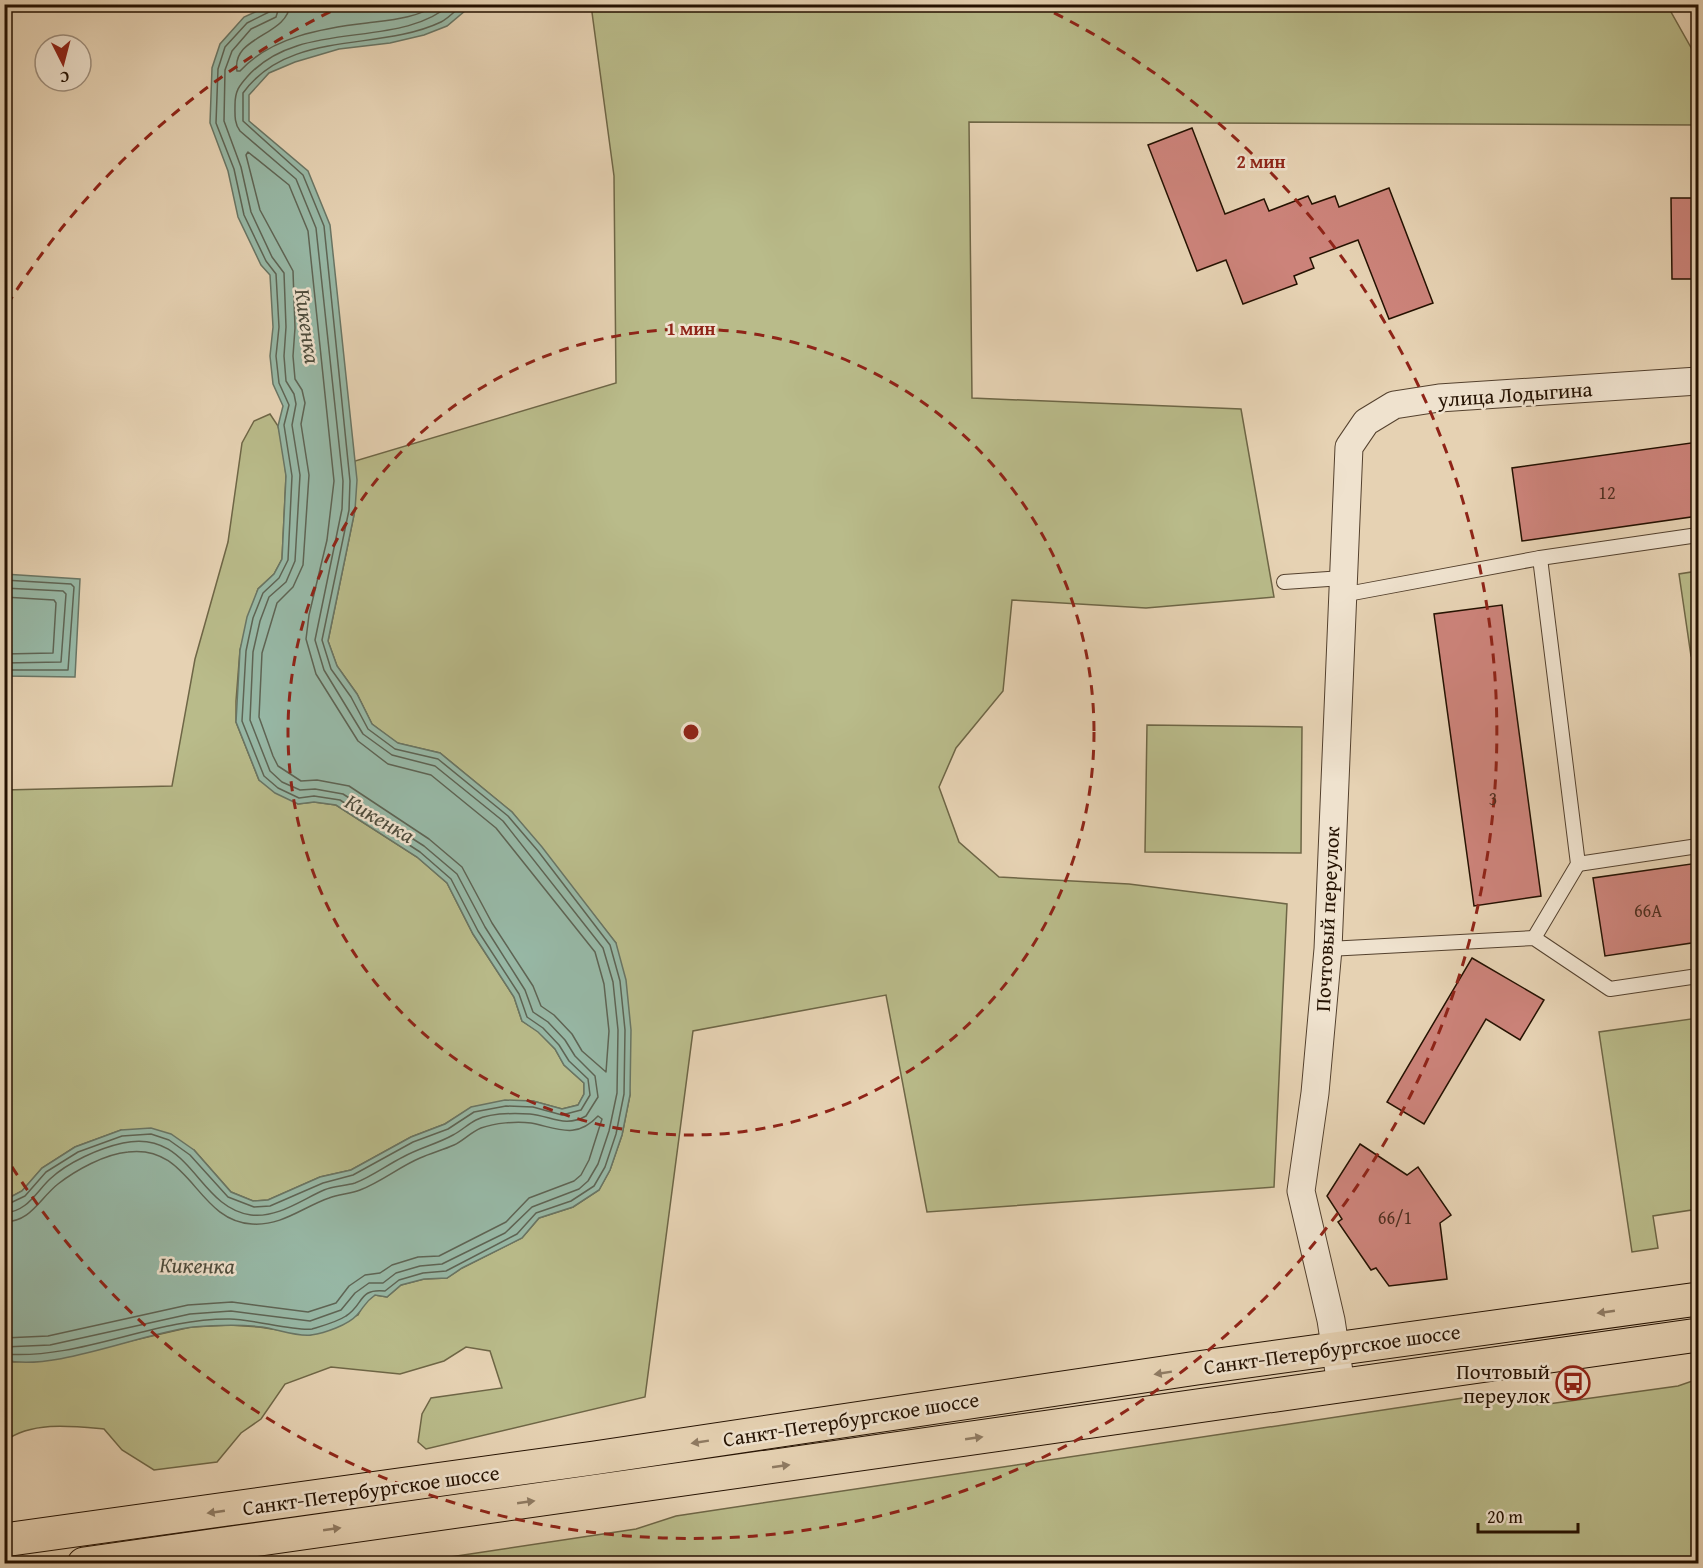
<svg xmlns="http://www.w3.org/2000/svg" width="1703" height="1568" font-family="'Gentium Book Plus',serif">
	<rect width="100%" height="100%" fill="#e6d2b3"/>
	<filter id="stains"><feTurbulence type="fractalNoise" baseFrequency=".00333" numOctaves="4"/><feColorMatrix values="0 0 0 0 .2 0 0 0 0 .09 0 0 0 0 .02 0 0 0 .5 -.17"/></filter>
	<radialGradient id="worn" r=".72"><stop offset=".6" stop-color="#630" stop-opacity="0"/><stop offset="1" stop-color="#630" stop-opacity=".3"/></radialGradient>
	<g fill="#b9bb8a" stroke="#6e6646" stroke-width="1.5">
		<path d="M591 5H1667L1698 60V125L969 122 972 398 1241 409 1274 597 1146 608 1012 600 1003 691 956 748 939 787 959 842 999 877 1129 884 1287 904 1274 1187 927 1212 886 995 693 1031 645 1397 426 1449 418 1442 422 1414 431 1398 502 1388 490 1351 466 1347 444 1361 400 1374 331 1367 285 1384 261 1419 241 1433 217 1462 154 1470 122 1450 104 1429C72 1426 32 1421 5 1441V1360L14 1362 52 1359 191 1327 230 1325 259 1327 310 1335 358 1315 364 1303 375 1295 387 1297 401 1285 424 1279 447 1278 462 1268 522 1238 539 1218 573 1207 599 1190 610 1170 622 1135 630 1095 616 943 512 812 440 753 397 743 372 724 357 694 337 666 328 641 355 510V461L616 383 614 176Z"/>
		<polygon points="270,414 278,426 283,445 286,476 282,559 274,574 258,589 240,650 236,701 236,722 259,780 298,804 314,802 336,805 417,857 447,883 473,934 514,997 522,1021 538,1031 555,1049 564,1065 584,1083 584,1094 578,1105 562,1109 533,1101 472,1107 445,1124 411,1137 351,1170 320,1177 268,1200 253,1201 231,1192 194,1150 121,1130 75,1147 42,1168 22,1191 5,1200 4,790 172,786 195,659 228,542 242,443 254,421"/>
		<polygon points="1698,571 1698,655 1691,656 1679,574"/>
		<polygon points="1147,725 1302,727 1301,853 1145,852"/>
		<polygon points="1698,1018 1698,1209 1653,1216 1658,1248 1632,1252 1599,1032"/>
		<polygon points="1698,1379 1698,1563 410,1563 636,1529 676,1516 1476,1396 1541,1405 1678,1386"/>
	</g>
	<g fill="#97b8a6" stroke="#697564" stroke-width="1.5">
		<path d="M273 4 472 5 447 26 424 35 390 43 339 49 295 62 269 73 249 95V121L308 171 330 225 357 480 355 510 328 641 337 666 357 694 372 724 398 743 440 753 512 812 542 847 616 943 626 980 631 1030 630 1095 622 1135 610 1170 599 1190 573 1207 539 1218 522 1238 462 1268 447 1278 424 1279 401 1285 387 1297 375 1295C364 1303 365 1306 357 1315 348 1325 325 1333 311 1335 297 1337 277 1329 262 1327 239 1324 216 1325 193 1327 142 1333 53 1372 5 1360V1200L22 1191 42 1168 75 1147 121 1130 151 1128 171 1134 194 1150 231 1192 253 1201 268 1200 320 1177 351 1170 411 1137 445 1124 471 1107 505 1100 533 1101 562 1109 578 1105 584 1094V1083L564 1065 555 1049 538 1032 522 1021 514 997 473 934 447 883 417 857 336 805 314 802 298 804 275 793 259 780 236 722 240 650 247 617 258 589 274 574 282 559 286 476 278 426 283 406 273 384 270 356 273 327 270 275 261 265 238 217 228 171 210 123 212 68 220 44 244 17Z"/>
		<polygon points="4,574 80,579 75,677 5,676"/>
	</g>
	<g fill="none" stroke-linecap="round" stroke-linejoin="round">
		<g stroke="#5e6454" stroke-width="1.5">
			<path d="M290 4C288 36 231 36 237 71H240C271 37 323 28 367 23 390 20 418 18 438 4"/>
			<polygon points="248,152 289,185 308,231 334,481 327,540 309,615 306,639 316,674 358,741 388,764 431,775 496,828 595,952 604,984 609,1031 606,1072 582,1051 572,1034 554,1015 541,1006 533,986 492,923 462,867 429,839 349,786 317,780 301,781 278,766 273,756 259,717 262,653 277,603 293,587 303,565 309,475 301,424 305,403 302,390 295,379 293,356 295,328 293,271 260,210 246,155"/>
			<polyline points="4,580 71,584 74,587 68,670 4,670"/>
			<polyline points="4,588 63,591 66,594 61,662 4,663"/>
			<polyline points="4,597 54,600 56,603 53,653 4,654"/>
			<polyline points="4,1206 25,1196 46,1172 78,1152 122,1136 151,1134 169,1140 190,1155 228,1197 254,1207 270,1206 323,1183 353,1175 413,1142 448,1129 474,1112 506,1106 533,1107 562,1115 581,1110 590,1095 588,1079 569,1061 559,1045 543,1028 527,1017 519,994 478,931 451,879 420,852 340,800 314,796 299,798 278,788 264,776 242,721 246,651 253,618 263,593 279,578 288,560 292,476 284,425 289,405 279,383 276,356 279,327 276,274 266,261 244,215 234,169 216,123 218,69 225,47 247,23 271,11 273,4"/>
			<path d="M4 1213C27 1212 36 1192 50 1179 68 1162 100 1148 123 1143 191 1128 197 1208 251 1215 278 1218 301 1200 324 1190 333 1186 345 1186 355 1183 371 1177 387 1165 403 1157 419 1148 437 1144 453 1135 461 1131 468 1124 476 1120 490 1113 513 1113 530 1114 551 1116 565 1128 586 1116L598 1097 595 1076 575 1056 565 1040 548 1022 533 1012 525 990 485 927 457 874 424 846 343 794 315 789 300 790 282 782 270 771 250 720 253 652 260 621 269 597 286 582 295 561 300 475 292 425 296 404 294 394 286 381 284 356 286 327 284 273 272 257 251 212 241 167 224 121 225 70 232 51 251 29 276 17 280 4"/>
			<path d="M4 1222C31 1222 40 1198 58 1184 76 1170 105 1154 128 1152 191 1144 196 1221 252 1224 282 1226 303 1207 329 1198 339 1194 350 1194 360 1190 381 1182 399 1167 420 1158 431 1153 443 1150 454 1145 463 1141 471 1132 481 1128 495 1123 516 1121 531 1123 557 1128 576 1140 598 1116L602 1119 589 1160 581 1175 574 1181 529 1198 506 1222 439 1256 418 1257 392 1265 380 1273 365 1275 349 1286 336 1303 308 1312 232 1302 188 1305 48 1336 4 1338"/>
			<path d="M4 1347 50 1345 190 1314 231 1311 310 1321 341 1310 355 1293 369 1283H383L396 1273 420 1266 442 1264 505 1233 532 1207 579 1189 588 1181 598 1164 609 1131 617 1093 618 1030 613 982 603 948 503 821 435 766 392 755 363 734 324 670 315 640 342 509 343 481 316 228 296 179 240 131C234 123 235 114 235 105 235 91 239 86 247 77 300 17 398 51 451 4"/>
			<path d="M4 1354C81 1360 154 1318 230 1319 251 1319 298 1332 312 1329 322 1326 337 1322 346 1316 364 1305 358 1288 385 1291L399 1280 423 1273 446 1271 517 1234 536 1213 571 1201 594 1186 605 1167 616 1134 624 1094 625 1030 620 981 610 945 538 851 508 816 438 759 395 749 368 729 351 697 331 669 322 640 349 510 350 481 324 226 303 175 243 121V93C289 29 378 52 441 22 449 18 456 10 463 4"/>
		</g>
	</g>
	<g fill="#cc837a" stroke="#241101" stroke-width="1.5">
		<polygon points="1192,128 1225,214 1264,199 1269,211 1308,196 1312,204 1335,196 1339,207 1389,188 1433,303 1389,319 1358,240 1310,258 1314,268 1294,276 1297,284 1243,304 1226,260 1197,271 1148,145"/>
		<polygon points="1671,198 1698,198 1698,279 1672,279"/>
		<polygon points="1698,442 1698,516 1522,541 1512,468"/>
		<polygon points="1502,605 1541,896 1474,906 1434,614"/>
		<polygon points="1698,863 1698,942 1605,956 1593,878"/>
		<polygon points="1472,958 1544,1000 1520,1040 1486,1019 1424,1124 1387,1102"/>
		<polygon points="1360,1144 1407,1175 1418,1167 1451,1215 1440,1223 1447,1279 1389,1286 1376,1268 1371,1270 1338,1222 1342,1219 1327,1196"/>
	</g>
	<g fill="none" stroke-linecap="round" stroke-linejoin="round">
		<defs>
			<g id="lane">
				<polyline points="1284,582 1343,578"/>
				<polyline points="1342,595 1540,558 1698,535"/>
				<polyline points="1578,864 1698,846"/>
				<polyline points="1534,938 1578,864 1540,558"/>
				<polyline points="1328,949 1534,938 1610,989 1698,976"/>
			</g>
			<polyline id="street" points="1341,1385 1331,1320 1301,1191 1315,1093 1328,949 1349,447 1366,422 1394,405 1439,398 1698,381"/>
			<g id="primary">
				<polyline points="4,1540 594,1458 1197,1368 1698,1299"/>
				<polyline points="84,1564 1698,1335"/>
			</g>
		</defs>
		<use href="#lane" stroke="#54412e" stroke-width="16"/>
		<use href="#street" stroke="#54412e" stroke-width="29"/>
		<use href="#primary" stroke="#241101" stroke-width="35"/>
		<use href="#lane" stroke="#efe2ce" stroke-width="14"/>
		<use href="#street" stroke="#efe2ce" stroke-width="27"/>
		<use href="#primary" stroke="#e6d2b3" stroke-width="33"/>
	</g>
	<defs><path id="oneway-solid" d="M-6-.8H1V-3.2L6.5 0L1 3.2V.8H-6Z" transform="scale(1.5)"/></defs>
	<g fill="#8f7b63">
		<use href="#oneway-solid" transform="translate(1606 1312) rotate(172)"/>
		<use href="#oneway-solid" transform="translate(1163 1373) rotate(171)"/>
		<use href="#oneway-solid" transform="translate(974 1438) rotate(-8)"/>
		<use href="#oneway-solid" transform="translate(700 1442) rotate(171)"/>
		<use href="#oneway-solid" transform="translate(781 1466) rotate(-8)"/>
		<use href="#oneway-solid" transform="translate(526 1502) rotate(-8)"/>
		<use href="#oneway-solid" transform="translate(216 1512) rotate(172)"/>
		<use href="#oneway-solid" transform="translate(332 1529) rotate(-8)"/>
	</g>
	<g fill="none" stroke="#8f2418" stroke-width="3" stroke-dasharray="10 8">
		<circle cx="691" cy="732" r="403"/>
		<path d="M7 305A806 806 0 0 1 344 5M1038 5A806 806 0 1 1 7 1159"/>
	</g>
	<defs>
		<symbol id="bus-ring" viewBox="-11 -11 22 22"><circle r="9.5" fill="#efe2ce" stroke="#8f2418" stroke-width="1.5"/><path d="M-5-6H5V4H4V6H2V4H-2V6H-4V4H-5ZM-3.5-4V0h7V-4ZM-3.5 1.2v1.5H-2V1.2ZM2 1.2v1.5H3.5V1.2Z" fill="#8f2418"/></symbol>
	</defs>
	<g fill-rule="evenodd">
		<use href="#bus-ring" x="1554" y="1364" width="38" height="38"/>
	</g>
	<g text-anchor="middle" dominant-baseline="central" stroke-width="5" stroke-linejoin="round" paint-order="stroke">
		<g font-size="18" fill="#4e2e1f">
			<text x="1607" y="492">12</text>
			<text x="1493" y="798">3</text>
			<text x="1648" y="910">66А</text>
			<text x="1395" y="1217">66/1</text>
		</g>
		<g font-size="21" fill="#241101" stroke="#efe2ce">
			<text transform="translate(1515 394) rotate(-4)">улица Лодыгина</text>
			<text transform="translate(1327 919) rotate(-87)">Почтовый переулок</text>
			<text transform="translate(1332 1349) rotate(-8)">Санкт-Петербургское шоссе</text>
			<text transform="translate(851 1419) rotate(-9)">Санкт-Петербургское шоссе</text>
			<text transform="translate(371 1490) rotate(-8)">Санкт-Петербургское шоссе</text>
		</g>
		<g font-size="21" fill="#241101" stroke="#efe2ce" text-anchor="end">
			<text x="1550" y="1371">Почтовый<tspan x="1550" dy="24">переулок</tspan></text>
		</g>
		<g font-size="22" font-style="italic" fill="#4c4b3b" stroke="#efe2ce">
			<text transform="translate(308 326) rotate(82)">Кикенка</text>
			<text transform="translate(380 818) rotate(30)">Кикенка</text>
			<text transform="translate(197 1265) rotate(1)">Кикенка</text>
		</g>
	</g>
	<circle cx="691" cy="732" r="9" fill="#8f2418" stroke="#efe2ce" stroke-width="3"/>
	<g font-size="18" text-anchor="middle" font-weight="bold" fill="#8f2418" stroke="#efe2ce" stroke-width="5" stroke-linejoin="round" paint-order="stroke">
		<text x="1261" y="168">2 мин</text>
		<text x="691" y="335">1 мин</text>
	</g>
	<rect width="1703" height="1568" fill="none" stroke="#e6d2b3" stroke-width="24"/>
	<rect x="6" y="6" width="1691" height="1556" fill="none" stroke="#241101" stroke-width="3"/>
	<rect x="12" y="12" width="1679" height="1544" fill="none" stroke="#241101" stroke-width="1.5"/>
	<g transform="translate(63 63) rotate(174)"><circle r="28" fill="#efe2ce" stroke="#9e8e7c" stroke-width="1.5"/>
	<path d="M0-4.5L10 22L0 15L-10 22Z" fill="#8f2418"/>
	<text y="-9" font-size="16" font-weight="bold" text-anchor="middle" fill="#241101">С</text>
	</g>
	<path d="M1478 1523v9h100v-9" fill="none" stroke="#241101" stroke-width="3"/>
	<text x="1487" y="1523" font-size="18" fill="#241101" stroke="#efe2ce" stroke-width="4.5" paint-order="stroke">20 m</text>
	<rect width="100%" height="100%" filter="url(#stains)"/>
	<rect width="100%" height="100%" fill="url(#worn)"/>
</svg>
